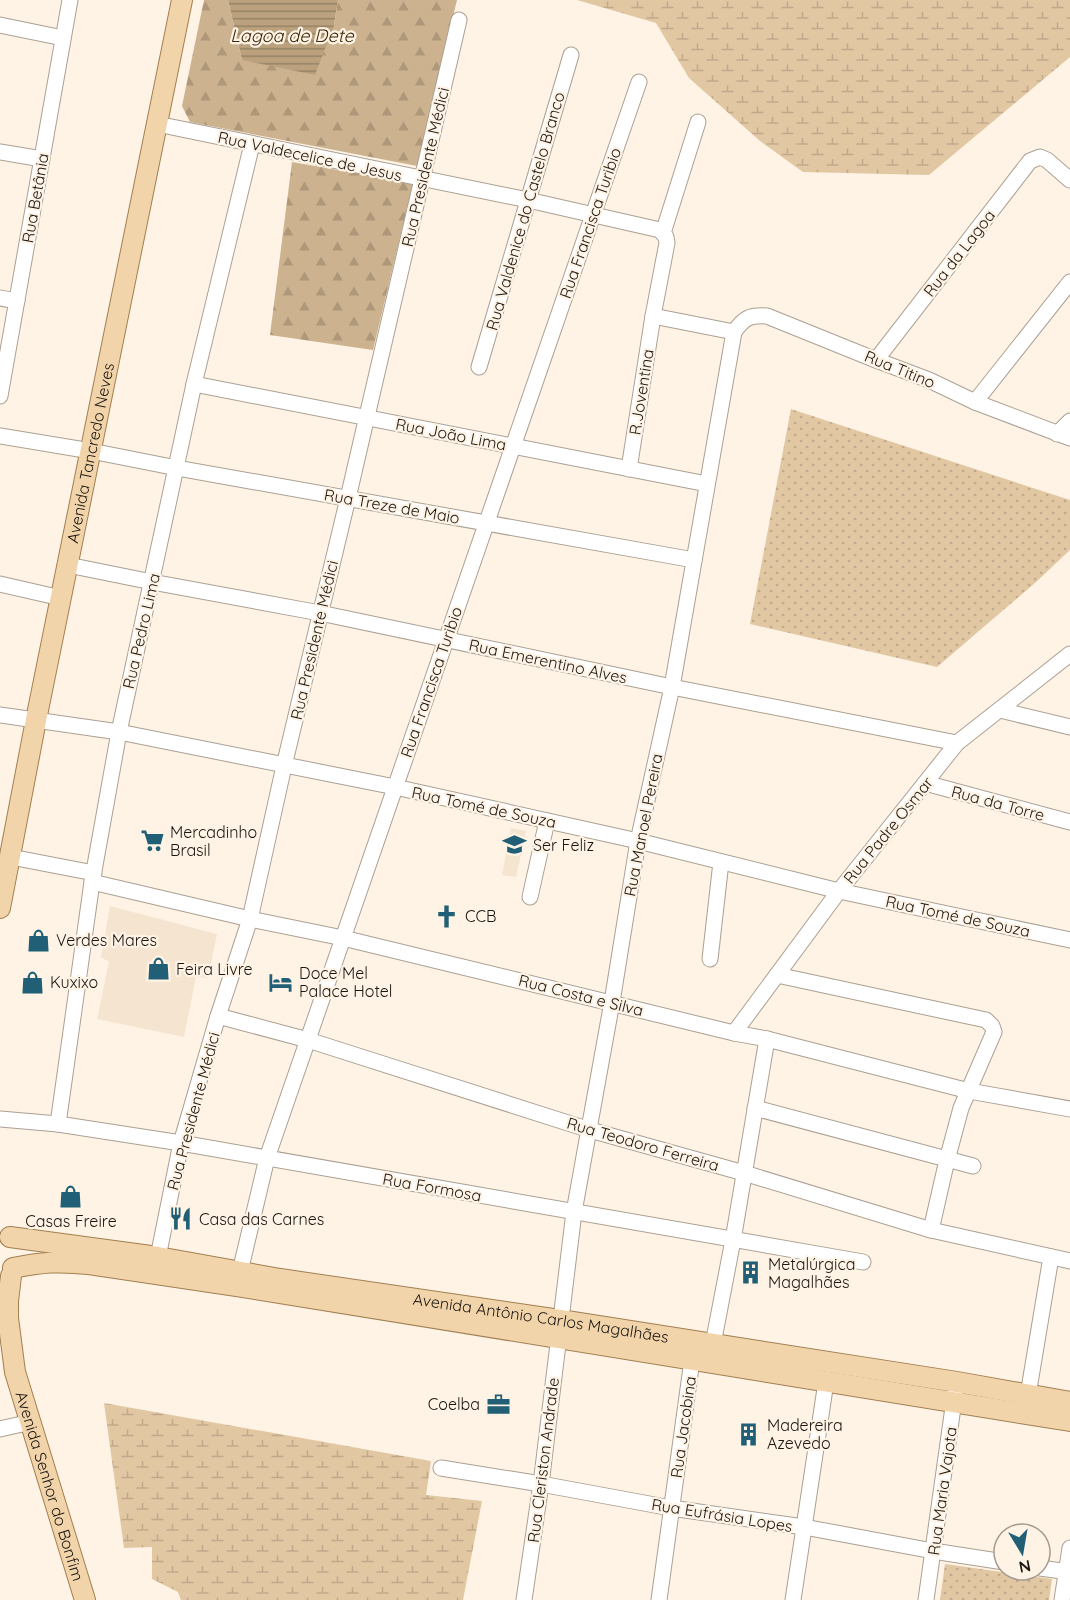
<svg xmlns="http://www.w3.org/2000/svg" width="1070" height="1600" font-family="Quicksand,sans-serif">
	<defs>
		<pattern id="grass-dots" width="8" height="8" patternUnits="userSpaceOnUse" patternTransform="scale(1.5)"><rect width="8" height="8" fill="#e2c7a3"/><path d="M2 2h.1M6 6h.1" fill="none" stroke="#c1aa8b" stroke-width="1.8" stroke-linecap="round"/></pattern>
		<pattern id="forest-firs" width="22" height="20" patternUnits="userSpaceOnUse" patternTransform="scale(1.5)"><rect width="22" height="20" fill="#ccb28e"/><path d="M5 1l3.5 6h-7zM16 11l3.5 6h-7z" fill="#af9879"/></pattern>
		<pattern id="wetland-marsh" width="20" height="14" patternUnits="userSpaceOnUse" patternTransform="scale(1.5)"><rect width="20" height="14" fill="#e2c7a3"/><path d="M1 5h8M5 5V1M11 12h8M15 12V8" fill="none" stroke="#c1aa8b"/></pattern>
		<pattern id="water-rules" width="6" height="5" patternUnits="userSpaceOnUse" patternTransform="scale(1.5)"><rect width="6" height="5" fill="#bba17d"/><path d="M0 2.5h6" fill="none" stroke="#978265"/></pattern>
	</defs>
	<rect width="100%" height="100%" fill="#fef3e4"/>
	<g fill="#f5e5d0">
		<polygon points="511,828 526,831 516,877 502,875"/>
		<polygon points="110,906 217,934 208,978 196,977 184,1037 97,1019 109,962 101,957"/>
	</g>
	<g fill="url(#grass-dots)">
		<polygon points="791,409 1070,500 1070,550 1035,583 937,667 750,624"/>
		<polygon points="945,1564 1052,1579 1049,1600 940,1600"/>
	</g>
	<g fill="url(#forest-firs)">
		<polygon points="204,0 228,0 242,60 334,25 338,0 457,0 417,166 190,122 182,106"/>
		<polygon points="292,162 413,183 373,350 270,335"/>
	</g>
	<g fill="url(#wetland-marsh)">
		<polygon points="577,0 1070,0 1070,57 929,175 803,172 760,141 689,78 656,23"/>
		<polygon points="104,1403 431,1461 426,1495 482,1501 463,1600 181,1600 178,1592 152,1579 152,1547 124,1548"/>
	</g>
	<polygon fill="url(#water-rules)" points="228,0 338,0 334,25 315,75 242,60"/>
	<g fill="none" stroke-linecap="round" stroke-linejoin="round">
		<defs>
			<g id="minor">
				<polyline points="0,25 63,38"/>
				<polyline points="157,124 528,200 660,230 666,237 667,243 653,316 629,469"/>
				<polyline points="0,152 42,159"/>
				<polyline points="663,233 698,122"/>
				<polyline points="0,298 17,301"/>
				<polyline points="653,316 734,332"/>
				<polyline points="876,360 1030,161 1040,157 1047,160 1070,180"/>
				<polyline points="479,367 571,55"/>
				<polyline points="194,384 707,484"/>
				<polyline points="0,396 70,0"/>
				<polyline points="975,402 1070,282"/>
				<polyline points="1057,434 1070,421"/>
				<polyline points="0,436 91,451 177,468 694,560"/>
				<polyline points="68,565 152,582 320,613 672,687 957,743"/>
				<polyline points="0,584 61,598"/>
				<polyline points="1000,710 1070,727"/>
				<polyline points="0,715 119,732 395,787 638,841 839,891 1070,940"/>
				<polyline points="925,783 1070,822"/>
				<polyline points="11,857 94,873"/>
				<polyline points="92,882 250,919 343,938 734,1033 767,1039 969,1091 1070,1109"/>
				<polyline points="530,897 547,821"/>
				<polyline points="710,959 721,862"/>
				<polyline points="777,975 986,1020 992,1026 994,1032 961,1108 947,1160 931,1230"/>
				<polyline points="218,1016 308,1040 590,1130 744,1173 931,1230 1070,1261"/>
				<polyline points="734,1033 839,891 957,743 1070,654"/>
				<polyline points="755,1108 973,1166"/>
				<polyline points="0,1119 58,1124 181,1143 863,1262"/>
				<polyline points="58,1124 92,882 119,732 194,384 252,144"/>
				<polyline points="158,1257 181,1143 218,1016 250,919 284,766 348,498 459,20"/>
				<polyline points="238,1280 267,1158 639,82"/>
				<polyline points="713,1344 733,1240 767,1039"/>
				<polyline points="1028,1395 1051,1257"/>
				<polyline points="0,1429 31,1422"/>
				<polyline points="441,1468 541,1484 671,1508 804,1527 933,1551 1004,1562"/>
				<polyline points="1040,1568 1070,1572"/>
				<path d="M524 1600 541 1484 574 1212 612 1002 638 841 672 687 734 332C744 318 749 315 767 316L876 360 929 380 975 402 1070 438"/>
				<polyline points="659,1600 692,1360"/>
				<polyline points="793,1600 826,1382"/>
				<polyline points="926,1600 955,1393"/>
				<polyline points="1062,1600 1070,1548"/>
			</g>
			<g id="major">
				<path id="s1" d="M0 908 36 720 182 0"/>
				<path id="s2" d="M10 1237 158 1257 280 1279 560 1320 957 1382 1070 1402"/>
				<path d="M13 1268C42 1262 59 1261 89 1264L237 1286 1070 1421"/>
				<path id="s3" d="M11 1276 8 1301V1318L15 1372 85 1600"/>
			</g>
		</defs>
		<use href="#minor" stroke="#aba093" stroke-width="17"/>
		<use href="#major" stroke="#a17f51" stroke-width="22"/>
		<use href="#minor" stroke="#fff" stroke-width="15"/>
		<use href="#major" stroke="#f2d4ab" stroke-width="20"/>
	</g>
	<defs>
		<symbol id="supermarket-bare" viewBox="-9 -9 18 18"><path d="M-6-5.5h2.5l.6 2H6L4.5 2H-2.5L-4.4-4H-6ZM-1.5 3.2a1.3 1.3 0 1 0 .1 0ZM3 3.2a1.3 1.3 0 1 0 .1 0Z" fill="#205f75" stroke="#fef3e4" stroke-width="2.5" paint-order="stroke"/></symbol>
		<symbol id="school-bare" viewBox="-9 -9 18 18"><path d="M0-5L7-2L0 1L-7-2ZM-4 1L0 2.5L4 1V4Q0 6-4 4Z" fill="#205f75" stroke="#fef3e4" stroke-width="2.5" paint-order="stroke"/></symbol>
		<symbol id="church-bare" viewBox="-9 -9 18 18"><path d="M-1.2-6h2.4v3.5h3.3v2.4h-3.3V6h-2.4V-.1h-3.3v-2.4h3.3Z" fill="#205f75" stroke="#fef3e4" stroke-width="2.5" paint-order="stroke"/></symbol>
		<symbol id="shop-bare" viewBox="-9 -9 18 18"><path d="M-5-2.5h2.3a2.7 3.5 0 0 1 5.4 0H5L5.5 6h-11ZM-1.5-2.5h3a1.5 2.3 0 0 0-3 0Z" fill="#205f75" stroke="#fef3e4" stroke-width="2.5" paint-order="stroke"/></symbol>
		<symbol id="hotel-bare" viewBox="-9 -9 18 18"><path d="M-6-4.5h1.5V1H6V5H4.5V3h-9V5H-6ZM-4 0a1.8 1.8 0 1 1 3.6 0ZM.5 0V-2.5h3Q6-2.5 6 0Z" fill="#205f75" stroke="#fef3e4" stroke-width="2.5" paint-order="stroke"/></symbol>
		<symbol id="restaurant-bare" viewBox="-9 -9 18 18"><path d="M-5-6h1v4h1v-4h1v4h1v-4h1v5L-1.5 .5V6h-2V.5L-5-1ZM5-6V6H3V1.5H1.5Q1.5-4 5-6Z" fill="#205f75" stroke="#fef3e4" stroke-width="2.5" paint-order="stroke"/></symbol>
		<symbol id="building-bare" viewBox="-9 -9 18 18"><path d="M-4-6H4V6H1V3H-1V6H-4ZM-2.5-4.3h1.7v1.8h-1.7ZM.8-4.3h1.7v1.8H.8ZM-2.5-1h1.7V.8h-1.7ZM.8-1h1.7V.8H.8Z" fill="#205f75" stroke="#fef3e4" stroke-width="2.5" paint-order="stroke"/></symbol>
		<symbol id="office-bare" viewBox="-9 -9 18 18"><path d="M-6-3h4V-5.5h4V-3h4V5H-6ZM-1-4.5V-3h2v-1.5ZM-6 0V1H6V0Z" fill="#205f75" stroke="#fef3e4" stroke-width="2.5" paint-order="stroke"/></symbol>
	</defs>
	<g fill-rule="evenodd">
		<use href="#supermarket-bare" x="136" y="824" width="33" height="33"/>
		<use href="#school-bare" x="498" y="828" width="33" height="33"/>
		<use href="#church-bare" x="430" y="900" width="33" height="33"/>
		<use href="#shop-bare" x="22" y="924" width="33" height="33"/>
		<use href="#shop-bare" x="142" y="952" width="33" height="33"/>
		<use href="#shop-bare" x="16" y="966" width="33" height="33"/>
		<use href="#hotel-bare" x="264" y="966" width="33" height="33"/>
		<use href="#shop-bare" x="54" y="1180" width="33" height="33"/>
		<use href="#restaurant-bare" x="164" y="1202" width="33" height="33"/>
		<use href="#building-bare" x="734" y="1256" width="33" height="33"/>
		<use href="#office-bare" x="482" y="1388" width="33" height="33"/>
		<use href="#building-bare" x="732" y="1418" width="33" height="33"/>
	</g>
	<g text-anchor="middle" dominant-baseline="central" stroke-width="4.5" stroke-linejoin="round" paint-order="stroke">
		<g font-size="16" fill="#1a1611" stroke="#fef3e4">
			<text transform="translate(310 156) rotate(12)">Rua Valdecelice de Jesus</text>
			<text transform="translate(425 167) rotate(-77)">Rua Presidente Médici</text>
			<text transform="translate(35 198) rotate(-80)">Rua Betânia</text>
			<text transform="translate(525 211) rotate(-74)">Rua Valdenice do Castelo Branco</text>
			<text transform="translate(590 223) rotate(-71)">Rua Francisca Turibio</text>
			<text transform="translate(959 253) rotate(-52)">Rua da Lagoa</text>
			<text transform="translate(900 369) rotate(22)">Rua Titino</text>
			<text transform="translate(641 392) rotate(-81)">R.Joventina</text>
			<text transform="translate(451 434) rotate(11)">Rua João Lima</text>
			<text stroke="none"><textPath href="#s1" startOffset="464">Avenida Tancredo Neves</textPath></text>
			<text transform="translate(392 506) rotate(10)">Rua Treze de Maio</text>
			<text transform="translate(141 631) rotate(-77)">Rua Pedro Lima</text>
			<text transform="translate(314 640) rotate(-77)">Rua Presidente Médici</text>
			<text transform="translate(548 661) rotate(12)">Rua Emerentino Alves</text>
			<text transform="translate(431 682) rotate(-71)">Rua Francisca Turibio</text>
			<text transform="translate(998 803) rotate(15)">Rua da Torre</text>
			<text transform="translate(484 807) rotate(12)">Rua Tomé de Souza</text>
			<text transform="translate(643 825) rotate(-79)">Rua Manoel Pereira</text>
			<text transform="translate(888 830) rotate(-51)">Rua Padre Osmar</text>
			<text transform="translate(958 916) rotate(12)">Rua Tomé de Souza</text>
			<text transform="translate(581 995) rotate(14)">Rua Costa e Silva</text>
			<text transform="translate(193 1111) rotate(-75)">Rua Presidente Médici</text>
			<text transform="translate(643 1144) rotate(16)">Rua Teodoro Ferreira</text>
			<text transform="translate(432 1187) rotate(10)">Rua Formosa</text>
			<text stroke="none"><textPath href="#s2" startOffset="537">Avenida Antônio Carlos Magalhães</textPath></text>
			<text transform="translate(683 1427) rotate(-82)">Rua Jacobina</text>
			<text transform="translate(543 1460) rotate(-83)">Rua Cleriston Andrade</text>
			<text stroke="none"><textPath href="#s3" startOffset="216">Avenida Senhor do Bonfim</textPath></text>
			<text transform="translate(942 1491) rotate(-82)">Rua Maria Vajota</text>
			<text transform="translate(722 1515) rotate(9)">Rua Eufrásia Lopes</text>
		</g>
		<g font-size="16" fill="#1a1611" stroke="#fef3e4" text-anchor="start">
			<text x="170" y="832">Mercadinho<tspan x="170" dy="18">Brasil</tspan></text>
			<text x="533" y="845">Ser Feliz</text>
			<text x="465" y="916">CCB</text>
			<text x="56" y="940">Verdes Mares</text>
			<text x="176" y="969">Feira Livre</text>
			<text x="299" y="973">Doce Mel<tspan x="299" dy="18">Palace Hotel</tspan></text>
			<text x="50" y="982">Kuxixo</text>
			<text x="199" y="1219">Casa das Carnes</text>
			<text x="71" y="1221" text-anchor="middle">Casas Freire</text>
			<text x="768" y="1264">Metalúrgica<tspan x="768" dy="18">Magalhães</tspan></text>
			<text x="480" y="1404" text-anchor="end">Coelba</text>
			<text x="767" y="1425">Madereira<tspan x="767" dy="18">Azevedo</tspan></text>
		</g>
		<g font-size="18" font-style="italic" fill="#3b2709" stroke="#fef3e4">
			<text x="292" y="35">Lagoa de Dete</text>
		</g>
	</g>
	<g transform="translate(1022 1552) rotate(169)"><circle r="28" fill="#fef3e4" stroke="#a39b90" stroke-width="1.5"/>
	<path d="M0-4.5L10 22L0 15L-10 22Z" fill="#205f75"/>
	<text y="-9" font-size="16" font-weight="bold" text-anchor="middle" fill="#1a1611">N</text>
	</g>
</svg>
